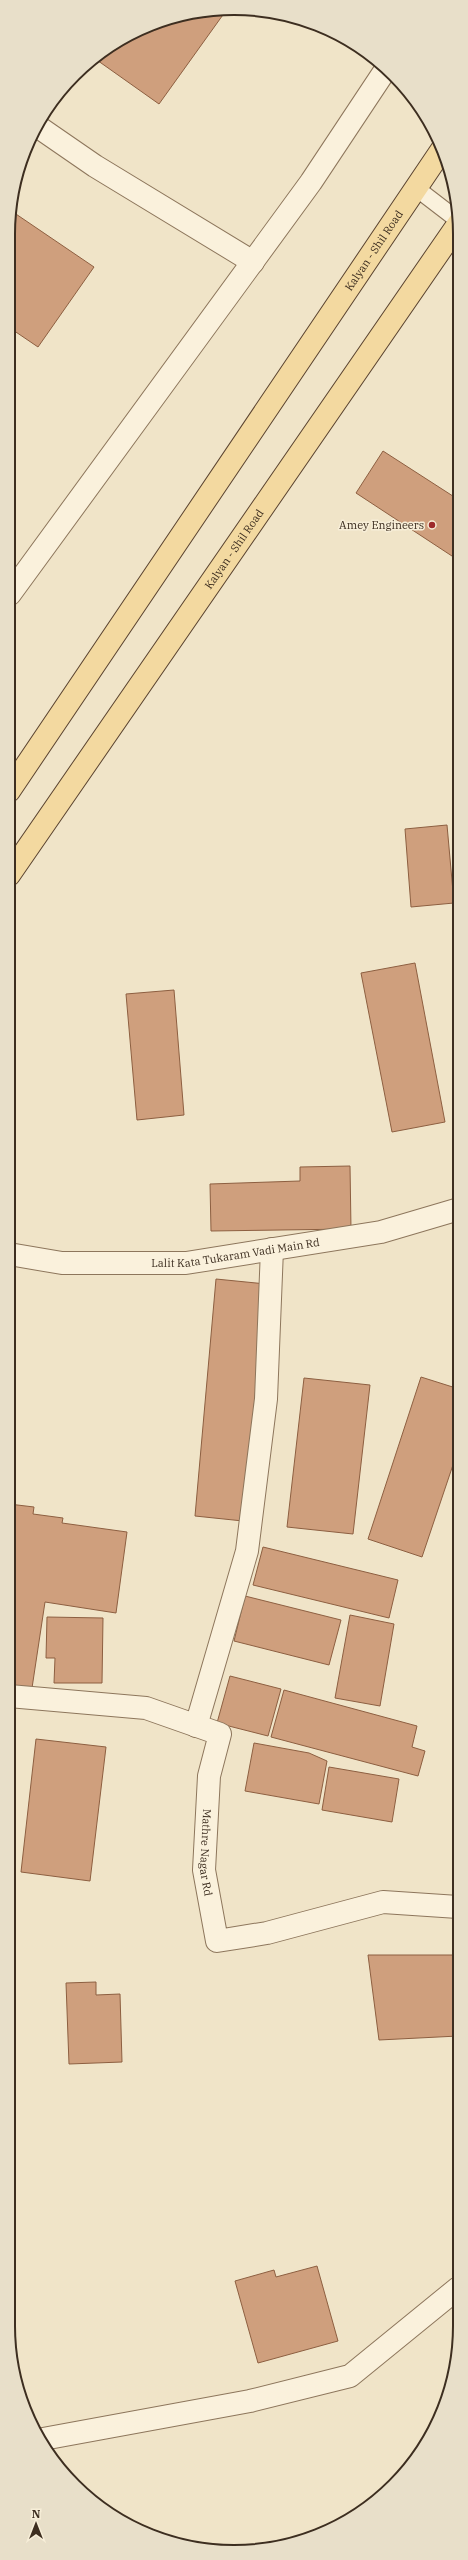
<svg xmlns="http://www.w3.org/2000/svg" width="468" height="2560" viewBox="0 0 468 2560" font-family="'IBM Plex Serif',serif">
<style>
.building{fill:#cf9f7d;stroke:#8d5f41}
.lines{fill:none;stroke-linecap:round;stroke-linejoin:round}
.lane-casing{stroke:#8d765c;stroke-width:18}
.street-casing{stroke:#8d765c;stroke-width:24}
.primary-casing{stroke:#5b4430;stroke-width:24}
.lane{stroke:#faf1dc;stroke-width:16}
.street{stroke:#faf1dc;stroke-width:22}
.primary{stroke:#f3d9a0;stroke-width:22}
.poi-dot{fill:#9e2a2b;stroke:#f7eed8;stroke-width:1.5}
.labels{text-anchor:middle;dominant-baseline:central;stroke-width:3;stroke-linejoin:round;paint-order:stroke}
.street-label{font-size:11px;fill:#3d2e20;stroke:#f7eed8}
.poi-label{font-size:11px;fill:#3d2e20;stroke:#f7eed8;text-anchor:end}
.rim{fill:none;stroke:#3d2e20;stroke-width:2}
</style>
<rect width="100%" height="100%" fill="#f0e4c8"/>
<g class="building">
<path d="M225 12 159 104 94 58 175 16Z"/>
<path d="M10 210 94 267 38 347 10 328Z"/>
<path d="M383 451 459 500V551L455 558 356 493Z"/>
<path d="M447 825 454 903 411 907 405 829Z"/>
<path d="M415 963 445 1122 392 1132 361 973Z"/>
<path d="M174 990 184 1115 137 1120 126 994Z"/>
<path d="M350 1166 351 1229 211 1231 210 1184 300 1181V1167Z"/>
<path d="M216 1279 266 1284 243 1521 195 1516Z"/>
<path d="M421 1377 459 1389V1447L422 1557 368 1539Z"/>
<path d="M304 1378 370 1385 353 1534 287 1527Z"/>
<path d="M9 1504 34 1507 33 1514 63 1518 62 1523 127 1532 116 1613 45 1602 32 1688 9 1685Z"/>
<path d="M263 1547 398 1580 389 1618 253 1585Z"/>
<path d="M245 1596 341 1620 329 1665 234 1641Z"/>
<path d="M350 1615 394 1624 380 1706 335 1698Z"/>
<path d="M47 1617 103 1618 102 1683H54L55 1658H46Z"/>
<path d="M230 1676 281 1689 268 1736 217 1723Z"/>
<path d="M284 1690 417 1726 412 1747 425 1751 418 1776 271 1737Z"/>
<path d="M36 1739 106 1747 90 1881 21 1872Z"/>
<path d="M254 1743 309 1753 327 1761 319 1804 245 1791Z"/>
<path d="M329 1767 399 1779 392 1822 322 1810Z"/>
<path d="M368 1955H458V2036L379 2040Z"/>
<path d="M96 1982V1995L120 1994 122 2062 69 2064 66 1983Z"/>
<path d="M317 2266 338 2341 258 2363 235 2281 274 2270 276 2277Z"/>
</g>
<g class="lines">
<defs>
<path id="lane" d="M416 188 459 221"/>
<g id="street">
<path d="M37 126 95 166 253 262"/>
<path d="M10 594 311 182 386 69"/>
<path id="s1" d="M9 1254 62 1263H186L381 1232 459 1209"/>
<path id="s2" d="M9 1696 146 1708 220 1734 209 1776 204 1870 217 1941 267 1933 383 1902 458 1907"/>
<path d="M196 1726 247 1551 266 1399 272 1249"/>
<path d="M43 2439 250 2401 350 2376 458 2288"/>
</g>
<g id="primary">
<path id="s3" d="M9 791 443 148"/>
<path id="s4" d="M9 875 459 223"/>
</g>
</defs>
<use href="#lane" class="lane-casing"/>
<use href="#street" class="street-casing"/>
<use href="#primary" class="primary-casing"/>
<use href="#lane" class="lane"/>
<use href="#street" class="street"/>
<use href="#primary" class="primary"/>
</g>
<circle class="poi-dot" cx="432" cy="525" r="4"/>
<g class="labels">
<g class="street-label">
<text stroke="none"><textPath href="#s3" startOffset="652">Kalyan - Shil Road</textPath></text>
<text stroke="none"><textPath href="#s4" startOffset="396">Kalyan - Shil Road</textPath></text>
<text stroke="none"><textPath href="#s1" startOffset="228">Lalit Kata Tukaram Vadi Main Rd</textPath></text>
<text stroke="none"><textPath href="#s2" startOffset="336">Mathre Nagar Rd</textPath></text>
</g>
<g class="poi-label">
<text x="424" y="525">Amey Engineers</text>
</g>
</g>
<path d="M0 0H468V2560H0ZM234 15H234A219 219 0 0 1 453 234V2326A219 219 0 0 1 234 2545H234A219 219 0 0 1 15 2326V234A219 219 0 0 1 234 15Z" fill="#e8dfc9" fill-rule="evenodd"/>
<path class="rim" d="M234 15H234A219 219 0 0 1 453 234V2326A219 219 0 0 1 234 2545H234A219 219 0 0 1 15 2326V234A219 219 0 0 1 234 15Z"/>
<g transform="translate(36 2524)" stroke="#f7eed8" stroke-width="3" paint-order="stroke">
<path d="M0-3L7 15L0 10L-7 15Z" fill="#3d2e20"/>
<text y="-6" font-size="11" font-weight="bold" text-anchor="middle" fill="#3d2e20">N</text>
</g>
</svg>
